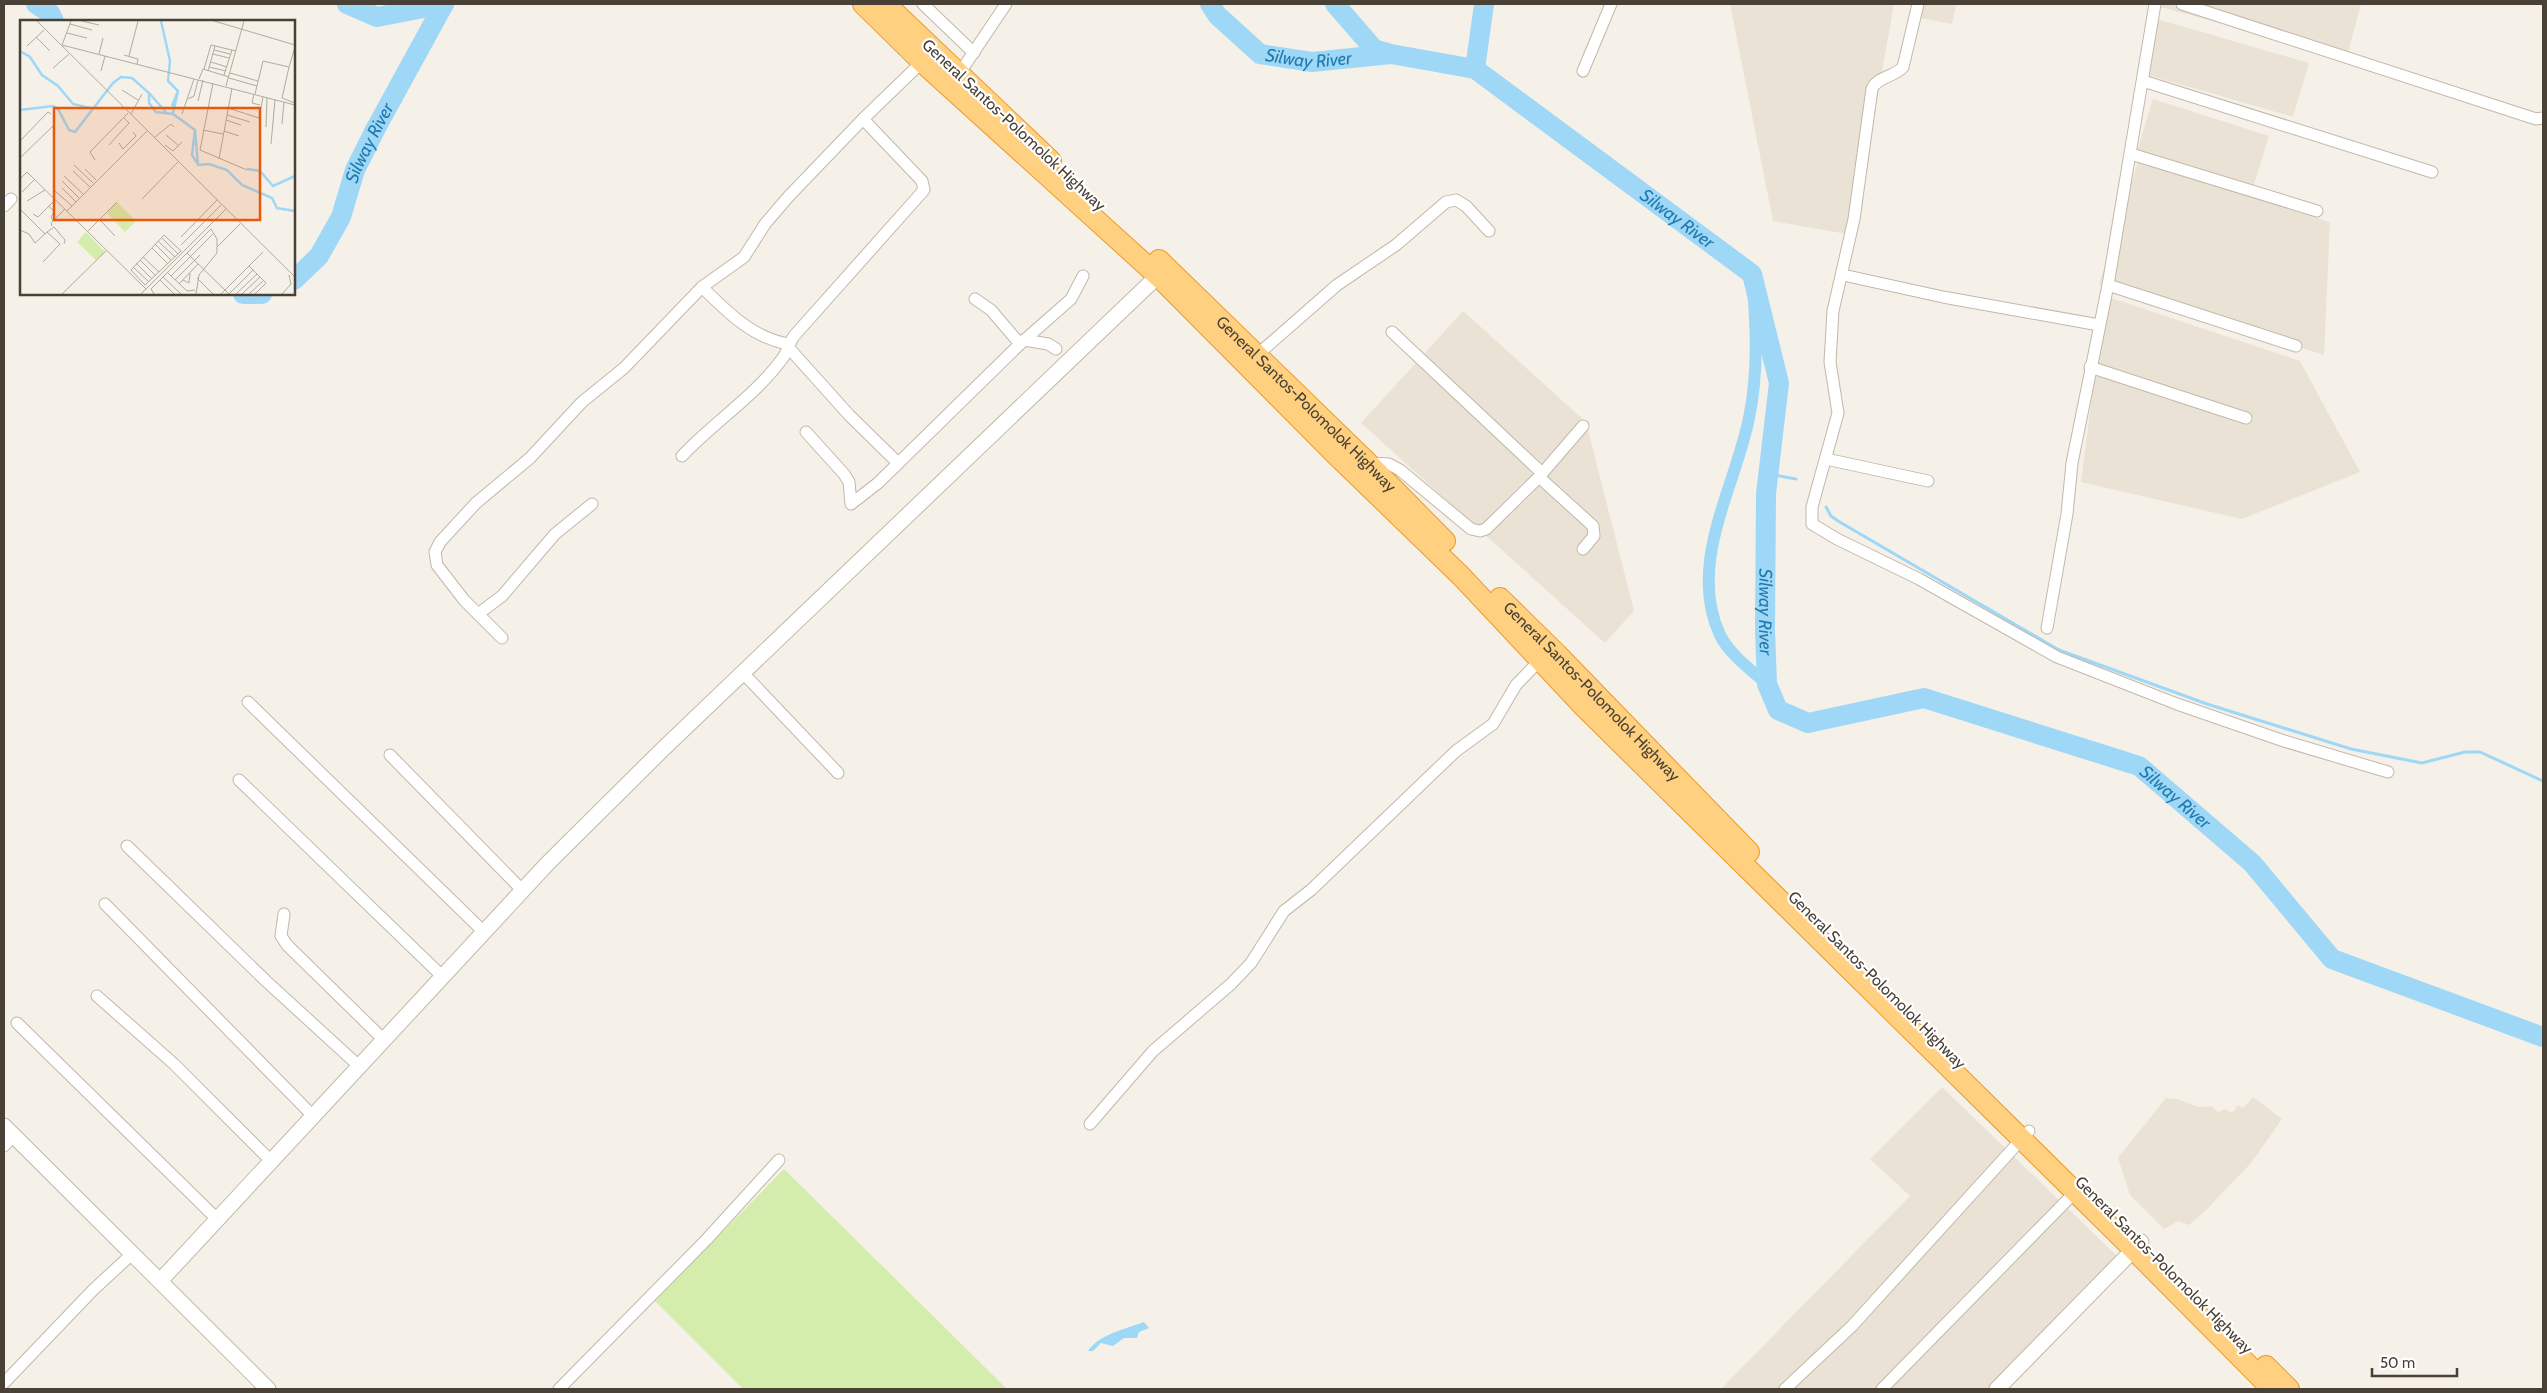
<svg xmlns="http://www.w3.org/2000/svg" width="2547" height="1393" viewBox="0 0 2547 1393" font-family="Cabin,sans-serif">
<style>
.residential{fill:#eae2d5}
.green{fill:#d4edad}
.water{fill:#9fd8f7}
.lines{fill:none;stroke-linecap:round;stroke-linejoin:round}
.stream{stroke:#9fd8f7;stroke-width:3}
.canal{stroke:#9fd8f7;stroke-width:12}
.river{stroke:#9fd8f7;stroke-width:20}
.minor-casing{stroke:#c2b8a9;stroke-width:13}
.tertiary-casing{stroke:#c2b8a9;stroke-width:17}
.trunk-casing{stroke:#ed9a2b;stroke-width:22}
.minor{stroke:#fff;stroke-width:11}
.tertiary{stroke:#fff;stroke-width:15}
.trunk{stroke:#ffd080;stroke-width:20}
.labels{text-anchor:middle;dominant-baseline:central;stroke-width:4.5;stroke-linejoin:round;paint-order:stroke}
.street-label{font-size:16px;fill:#4a4136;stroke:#fff}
.water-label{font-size:18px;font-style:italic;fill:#217baf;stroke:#fff}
.inset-river{fill:none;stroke:#9fd8f7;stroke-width:2.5}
.inset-road{fill:none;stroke:#b1aba1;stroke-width:1}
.view{fill:#e8590c;fill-opacity:0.15;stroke:#e8590c;stroke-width:2.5}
.inset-edge{fill:none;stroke:#4a4136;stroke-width:2.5}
</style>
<rect width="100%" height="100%" fill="#f5f1e8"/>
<g class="residential">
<path d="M1730 4H1894L1853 235 1773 221Z"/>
<path d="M1917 4H1956L1952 24 1915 17Z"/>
<path d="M2149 4H2361L2347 57Z"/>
<path d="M2157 19 2309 63 2293 117 2141 73Z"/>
<path d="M2153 99 2269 136 2253 187 2137 151Z"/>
<path d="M2138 162 2330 222 2324 355 2099 284Z"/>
<path d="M2105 296 2300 361 2360 472 2242 519 2081 482Z"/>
<path d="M1463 311 1586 422 1634 611 1605 643 1361 423Z"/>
<path d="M1942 1087 2119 1258 1988 1389H1721L1910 1196 1870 1159Z"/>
<path d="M2253 1097 2282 1119 2251 1163 2203 1213 2189 1225 2178 1221 2164 1229 2130 1195 2118 1158 2166 1098 2177 1099 2198 1107 2211 1106 2218 1112 2225 1109 2232 1113 2238 1105 2243 1108Z"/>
</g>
<path class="green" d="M784 1169 1007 1389H743L655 1301Z"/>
<path class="water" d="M1144 1322 1149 1328 1139 1332 1137 1338H1124L1113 1346 1101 1343 1093 1351H1088C1099 1334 1126 1329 1144 1322Z"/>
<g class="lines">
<g class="stream">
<path d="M1769 474 1796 479"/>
<path d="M1826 507 1831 516 1838 521 2059 650 2207 704 2351 749 2422 763 2465 752H2480L2543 781"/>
</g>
<path class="canal" d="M1752 274C1756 323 1759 370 1749 418 1735 488 1687 564 1720 635 1730 655 1750 669 1767 684"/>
<g class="river">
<path d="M36 4 50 13 54 21"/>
<path d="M347 4 377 17 444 4"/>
<path id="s1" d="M1210 4 1217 15 1260 54 1312 62 1391 54 1475 69 1752 274 1779 383 1766 494 1765 630 1767 684 1778 710 1808 723 1924 698 2139 766 2252 863 2332 959 2543 1037"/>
<path d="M1335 4 1374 49 1391 54"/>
<path d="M1475 69 1484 4"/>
<path id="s2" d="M294 280 319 256 341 217 355 170 376 128 444 4"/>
<path d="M243 294H262"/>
</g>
<defs>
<g id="minor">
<path d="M923 4 974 53"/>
<path d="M1918 4 1903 67C1895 77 1876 77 1872 89L1854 219 1833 311 1830 362 1838 413 1812 507V524L1837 539 1919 579 2057 657 2177 704 2284 741 2388 772"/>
<path d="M2182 4 2536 119 2543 118"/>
<path d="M1583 71 1611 4"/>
<path d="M959 74 1006 4"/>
<path d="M2143 81 2432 172"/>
<path d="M2131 154 2317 211"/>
<path d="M4 206 11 199"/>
<path d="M1843 275 1943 297 2099 325"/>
<path d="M2108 285 2296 346"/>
<path d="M702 287C727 312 753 338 788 344"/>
<path d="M1392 332 1542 473"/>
<path d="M1024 340 1048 344 1056 349"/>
<path d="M1020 344 1071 299 1083 276"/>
<path d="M788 347 849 415 897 462"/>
<path d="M1256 356 1337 285 1396 245 1446 202 1456 200 1466 206 1489 231"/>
<path d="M2090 367 2246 418"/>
<path d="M806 432 844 474 849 482 851 504 878 483 1020 344 991 310 975 299"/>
<path d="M682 456C714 422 754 397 782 359 787 353 789 343 794 336L924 190 922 181 863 119"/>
<path d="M1826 459 1928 481"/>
<path d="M1368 463 1389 464 1400 470 1471 529 1480 531 1486 529 1539 477 1583 426"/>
<path d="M1539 477 1593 526 1594 536 1583 549"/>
<path d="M478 614 502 596 555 534 592 504"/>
<path d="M2047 628 2067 514 2072 463 2108 285 2155 4"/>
<path d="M502 638 464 600 437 565 435 552 440 542 476 503 530 458 582 402 624 368 702 287 744 257 765 224 789 196 863 119 922 62"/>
<path d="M743 673 838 773"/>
<path d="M248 702 485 933"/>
<path d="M390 755 523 891"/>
<path d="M239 780 443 977"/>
<path d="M127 846 266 981 360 1067"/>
<path d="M105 904 314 1117"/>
<path d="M284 914 281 936 287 945 384 1040"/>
<path d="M97 996 174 1064 272 1162"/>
<path d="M17 1023 217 1219"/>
<path d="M1090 1124 1153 1051 1231 984 1251 963 1284 911 1311 890 1456 751 1493 724 1516 685 1540 660"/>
<path d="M4 1146 13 1136"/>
<path d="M4 1383 93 1290 133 1253"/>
<path d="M559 1389 707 1239 779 1160"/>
<path d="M1785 1389 1852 1326 2029 1131"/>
<path d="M1882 1389 2083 1184"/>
</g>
<g id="tertiary">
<path d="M4 1126 268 1389"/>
<path d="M161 1280 548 863 663 749 1165 269"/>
<path d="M1997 1389 2141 1242"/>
</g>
<g id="trunk">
<path d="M863 4 922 62 1158 276 1337 456 1461 576 1584 707 2133 1249 2272 1389"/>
<path d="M886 4 1051 161"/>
<path id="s3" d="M1159 260 1368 463 1445 541"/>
<path id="s4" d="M1500 598 1557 654 1749 852"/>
<path d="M2266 1366 2289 1389"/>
</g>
</defs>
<use href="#minor" class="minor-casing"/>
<use href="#tertiary" class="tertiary-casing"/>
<use href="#trunk" class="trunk-casing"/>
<use href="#minor" class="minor"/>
<use href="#tertiary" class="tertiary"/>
<use href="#trunk" class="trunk"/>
</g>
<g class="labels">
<g class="street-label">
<text transform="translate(1014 125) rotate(43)">General Santos-Polomolok Highway</text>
<text stroke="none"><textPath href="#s3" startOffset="206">General Santos-Polomolok Highway</textPath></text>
<text stroke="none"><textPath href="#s4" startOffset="131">General Santos-Polomolok Highway</textPath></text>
<text transform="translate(1877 980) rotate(45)">General Santos-Polomolok Highway</text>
<text transform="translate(2164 1265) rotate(45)">General Santos-Polomolok Highway</text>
</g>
<g class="water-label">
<text stroke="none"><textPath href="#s1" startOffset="120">Silway River</textPath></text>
<text stroke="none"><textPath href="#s2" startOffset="159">Silway River</textPath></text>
<text stroke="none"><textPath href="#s1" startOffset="540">Silway River</textPath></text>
<text stroke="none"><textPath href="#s1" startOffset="975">Silway River</textPath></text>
<text stroke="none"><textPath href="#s1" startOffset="1500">Silway River</textPath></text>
</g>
</g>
<g transform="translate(20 20)">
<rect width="275" height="275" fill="#f5f1e8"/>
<path d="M97 182 116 201 105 212 87 193ZM66 212 85 232 76 240 57 222Z" fill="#d4edad"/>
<path class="inset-river" d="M141 1 150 41 148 61 158 71 153 93M0 31 10 37 22 55 38 66 53 84 70 88M129 73 146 92M152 86 158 71M0 90 33 86 38 89 49 110 55 112 93 63 101 57 112 58 129 73V83L136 92 153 94 175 110 178 145 189 144 207 150 222 165 252 178 257 188 275 191M175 110 172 135 177 143M227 149 240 151 253 166 275 156"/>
<path class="inset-road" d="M17 1 275 257M62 1 79 5M194 1 275 25M50 4 72 10M47 13 67 18M16 17 30 31M42 25 51 1M42 25 275 85M7 26 24 10M194 30 210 34M79 34 83 18M193 34 209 38M104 35 118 39 117 44M109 36 118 1M191 42 207 47M189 47 206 51M269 47 262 78 275 83M33 48 49 34M184 49 191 25 216 31M81 51 85 36M188 51 195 26M210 53 238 61M204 55 212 30M209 58 237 66M179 59 183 49 209 57M193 63 180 130 227 150M206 66 224 1M102 70 118 80M234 74 232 83 240 85M235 74 243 41 269 47 275 27M168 79 174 76 178 60M178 81 183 60M208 88 239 98 243 77M111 94 122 74M162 94 174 59M207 95 230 102M206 100 221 105M262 104 264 82M246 107 247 78M183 110 203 114M204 111 219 116M146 115 159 126M135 117 151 104 154 107M0 121 28 92 31 94M99 123 103 129 116 116 113 112M251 124 255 80M89 125 109 103 104 98M145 125 153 131 162 122M0 138 35 104M199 139 212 68M75 140 70 132 108 93M54 145 73 163M65 149 76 160M53 151 70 167M44 156 63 174M0 159 7 152 126 269M42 161 59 178M42 168 56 182M35 171 52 186M2 172 15 159M122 179 158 142M7 181 25 170M29 186 34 192 31 197 33 201M0 189 25 214M47 191 128 110M13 194 18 197 35 180M80 200 95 216M32 206 31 203 45 189M0 210 9 214 15 223 27 212 40 224 23 242M27 212 34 207 45 220 44 224M67 212 97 182M144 215 161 231 125 265 111 250ZM161 217 197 180M142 218 158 234M138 221 155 237M135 224 151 240M161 225 201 185M198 226 220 204M132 228 148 244M167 233 209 274M123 237 139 252M120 240 136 256M116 243 132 259M229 246 246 263 235 274M113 247 129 262M148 253 167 271 175 270M151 256 194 213M143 257 161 274M177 258 193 274M140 260 154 274M155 260 180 235M163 260 169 263 170 253M159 264 178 244M42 274 86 231M121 274 206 189M134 274 131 269 191 209M176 274 179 255 197 233V219L191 209M201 274 243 232M209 274 233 250M216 274 237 254M222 274 240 257M229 274 243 261M262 274 271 264 269 255"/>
<path class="view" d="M34 88H240V200H34Z"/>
<rect width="275" height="275" class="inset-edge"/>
</g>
<rect width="2547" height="1393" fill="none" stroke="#4a4136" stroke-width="10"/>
<path d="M2372 1368v8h85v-8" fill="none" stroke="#4a4136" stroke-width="2.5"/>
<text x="2380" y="1368" font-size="15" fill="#4a4136" stroke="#ffffff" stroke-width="4" paint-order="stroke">50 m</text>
</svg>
